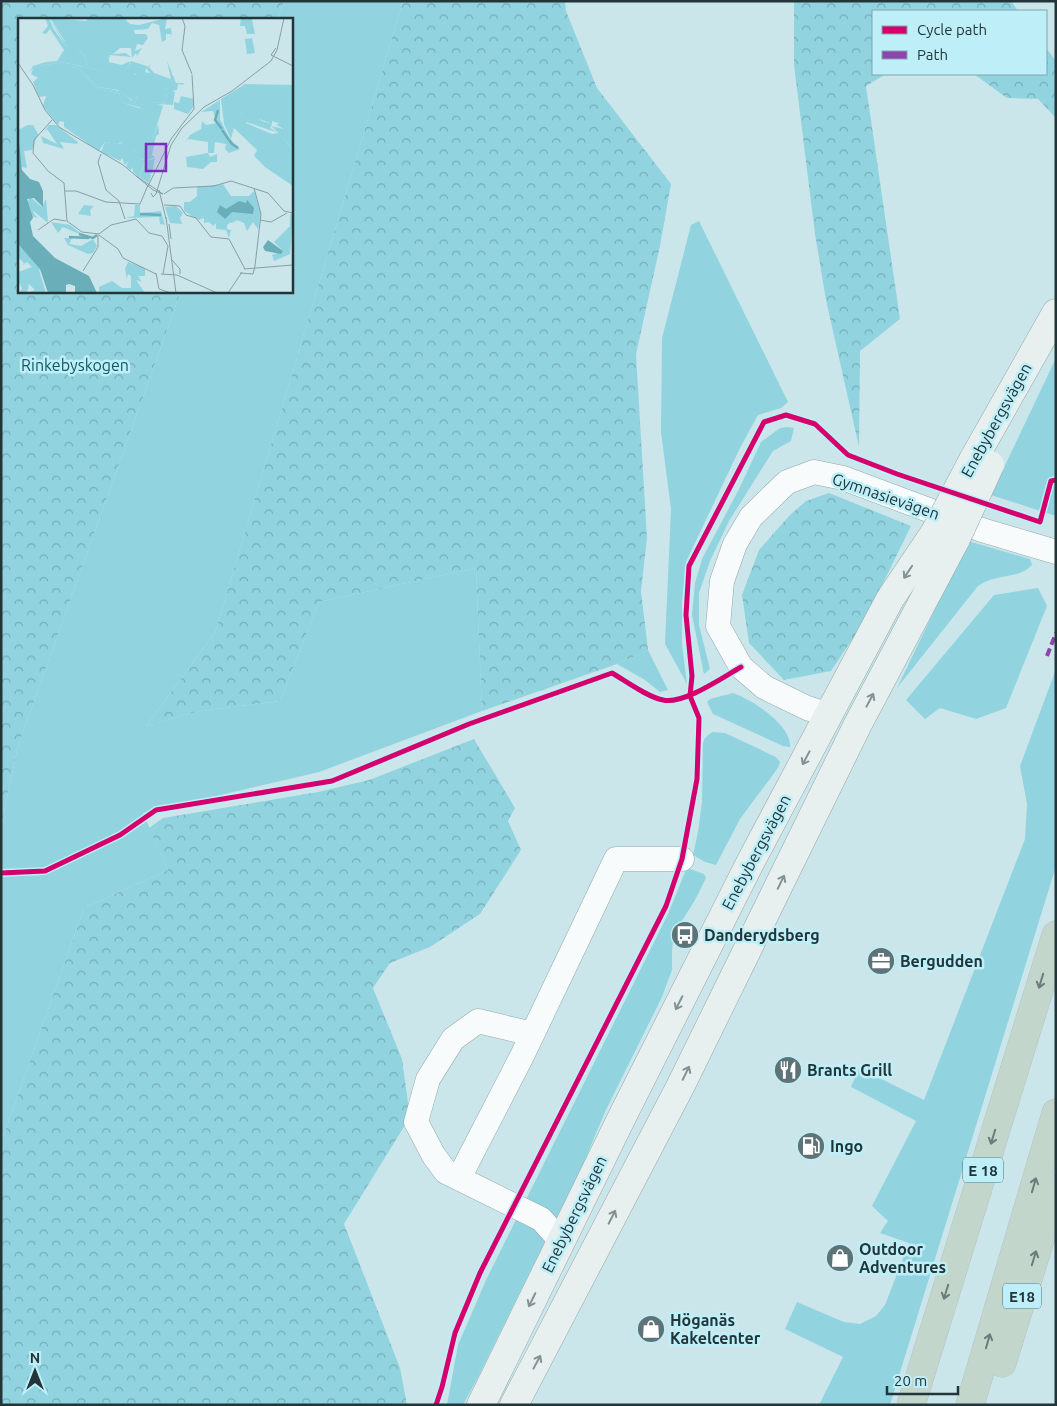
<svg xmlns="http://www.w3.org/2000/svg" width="1057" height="1406" viewBox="0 0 1057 1406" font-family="Ubuntu,sans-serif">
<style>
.grass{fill:#91d4df}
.forest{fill:url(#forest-crowns)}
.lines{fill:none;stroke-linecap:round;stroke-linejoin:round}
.minor-casing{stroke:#93a8ab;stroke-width:25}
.secondary-casing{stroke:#93a8ab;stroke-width:29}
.motorway-casing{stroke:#b5c2c5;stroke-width:29}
.minor{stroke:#f7fbfc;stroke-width:24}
.secondary{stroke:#e7f0ee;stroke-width:28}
.motorway{stroke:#c2d6cc;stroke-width:28}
.secondary-bridge-casing{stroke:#93a8ab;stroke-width:29;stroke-linecap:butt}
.secondary-bridge{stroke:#e7f0ee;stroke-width:28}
.quiet{stroke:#8e44ad;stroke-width:4;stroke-dasharray:8 4;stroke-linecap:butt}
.cycleway-casing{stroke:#beeff8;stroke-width:8}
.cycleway{stroke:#d6006c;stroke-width:5}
.oneway{stroke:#849294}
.oneway2{stroke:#6a7d7b}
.labels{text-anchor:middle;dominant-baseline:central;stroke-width:5;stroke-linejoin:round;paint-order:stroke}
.shield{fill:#beeff8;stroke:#516d72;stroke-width:1}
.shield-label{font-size:15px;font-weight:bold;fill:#223539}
.park-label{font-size:16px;fill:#105862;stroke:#beeff8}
.street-label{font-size:16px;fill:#223539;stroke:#beeff8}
.poi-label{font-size:16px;font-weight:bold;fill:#223539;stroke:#beeff8;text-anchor:start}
.inset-river{fill:none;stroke:#6aaeb9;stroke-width:2.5}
.inset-road{fill:none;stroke:#879fa4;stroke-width:1}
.view{fill:#7b2cbf;fill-opacity:0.15;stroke:#7b2cbf;stroke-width:2.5}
.inset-edge{fill:none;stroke:#223539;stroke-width:2.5}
</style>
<defs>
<pattern id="forest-crowns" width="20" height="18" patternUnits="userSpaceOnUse" patternTransform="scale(1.25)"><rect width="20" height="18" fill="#91d4df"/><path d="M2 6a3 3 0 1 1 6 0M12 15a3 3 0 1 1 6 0" fill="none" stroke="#76adb6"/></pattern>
</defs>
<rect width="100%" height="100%" fill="#cbe6eb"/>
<g class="grass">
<path d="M284 1H403L215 633 146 726 199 711 280 701 319 602 476 568 482 711 319 772 143 813 168 870 84 908 1 1143V826L18 746 181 291H291V19H278Z"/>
<path d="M699 221 788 402 781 408 758 415 740 448 686 562 682 602V644L687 684 665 644 671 509 661 432 662 338 691 225Z"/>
<path d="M1056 358V516L991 495Z"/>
<path d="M787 427 794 428 791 441 773 451 729 521 710 561 699 593V625L710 669 704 674 692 615 695 583 702 559 739 489 761 442 780 428Z"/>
<path d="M968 541 1030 559 1032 565C1018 580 996 573 978 586L897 688Z"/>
<path d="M1038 588 1047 606 1006 708 976 719 940 708 925 719 906 700 994 595Z"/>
<path d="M648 650 668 690 660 692 645 680 617 664Z"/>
<path d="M1056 669V866L890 1405H819L843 1357 785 1329 797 1302 844 1322 860 1324 876 1316 885 1305 909 1243 880 1233 888 1221 872 1206 916 1121 851 1087 859 1068 924 1100 1025 839 1027 804 1020 766Z"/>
<path d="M733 693C751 699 792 725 790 747L783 746 713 714 707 702 710 699Z"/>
<path d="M712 732 725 733 776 757 780 762 778 768 740 819 716 865 705 862 693 855 698 832 702 801 703 743 705 738Z"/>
<path d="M690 869 704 874 706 878 695 900 674 934 672 950V970L662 997 605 1112 582 1167 477 1379 463 1405H447L458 1345 486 1280 668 914 686 870Z"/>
</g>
<g class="forest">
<path d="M1 1H284L278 19H19V291H181L18 746 1 826Z"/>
<path d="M403 1H565L566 11 597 88 671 184 660 246 636 354 647 538 641 591 648 650 617 664 482 711 476 568 319 602 280 701 199 711 146 726 215 633Z"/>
<path d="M794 1H1011L1018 11H873V74H886L866 86 900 319 860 351 859 447 826 300 815 234 794 65Z"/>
<path d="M1046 48 1056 61V118L1038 99 1007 98 974 74H1046Z"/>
<path d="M829 493 911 526 865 620 831 671 784 680 749 643 742 595 759 550 789 516 806 501Z"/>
<path d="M474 739 515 808 508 821 521 850 480 914 430 947 390 963 373 988 402 1059 410 1117 344 1224 400 1368 407 1405H1V1143L84 908 168 870 149 828 163 818 318 792 369 780Z"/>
</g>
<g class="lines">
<defs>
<g id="minor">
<path d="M829 715 807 708 764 687 741 667 718 626 722 581 735 544 751 517 787 482 814 472 843 478 982 530 1056 552"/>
<path d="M532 1034 478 1021 453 1039 428 1079 416 1122 434 1156 446 1172 541 1219 561 1241"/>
<path d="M459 1178 522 1056 616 859H682"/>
</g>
<g id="secondary">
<path d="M973 460 1056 313"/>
<path d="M481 1405 623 1115 751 861 890 599 935 532"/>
<path d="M514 1405 681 1085 858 724 956 539"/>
</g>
<g id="motorway">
<path d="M1002 1363 1056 1188"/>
<path d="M911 1405 1056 935"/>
<path d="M970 1405 1056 1113"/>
</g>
</defs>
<use href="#minor" class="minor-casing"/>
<use href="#secondary" class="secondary-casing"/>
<use href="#motorway" class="motorway-casing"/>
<use href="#minor" class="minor"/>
<use href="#secondary" class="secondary"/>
<use href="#motorway" class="motorway"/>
<defs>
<g id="secondary-bridge">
<path d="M935 532 973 460"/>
<path d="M956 539 990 465"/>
</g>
</defs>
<use href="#secondary-bridge" class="secondary-bridge-casing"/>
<use href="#secondary-bridge" class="secondary-bridge"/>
<path class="quiet" d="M1047 656 1056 633"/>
<defs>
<g id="cycleway">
<path d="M1 873 45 871 120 835 156 810 332 781 469 724 612 673C626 681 647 697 663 700 683 705 723 677 741 667"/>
<path d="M436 1405 442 1387 455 1333 480 1273 666 906 682 859 697 779 699 718 690 696 692 676 686 615 689 566 764 422 786 415 815 424 848 455 897 474 1040 522 1051 481 1056 480"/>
</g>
</defs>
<use href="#cycleway" class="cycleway-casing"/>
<use href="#cycleway" class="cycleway"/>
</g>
<defs><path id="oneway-shaft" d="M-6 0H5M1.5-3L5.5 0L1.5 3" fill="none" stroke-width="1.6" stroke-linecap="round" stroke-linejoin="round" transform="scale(1.25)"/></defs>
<g class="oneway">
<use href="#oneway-shaft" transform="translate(908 572) rotate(124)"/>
<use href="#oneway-shaft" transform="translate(870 700) rotate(-62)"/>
<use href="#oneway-shaft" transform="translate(806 758) rotate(118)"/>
<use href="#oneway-shaft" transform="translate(781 882) rotate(-64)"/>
<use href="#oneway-shaft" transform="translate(679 1003) rotate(117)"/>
<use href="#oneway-shaft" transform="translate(686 1073) rotate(-64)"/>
<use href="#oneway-shaft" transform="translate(612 1217) rotate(-63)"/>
<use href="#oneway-shaft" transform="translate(532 1300) rotate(116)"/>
<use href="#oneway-shaft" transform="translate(537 1362) rotate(-62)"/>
</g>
<g class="oneway2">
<use href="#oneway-shaft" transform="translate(1041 981) rotate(107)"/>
<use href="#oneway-shaft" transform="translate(993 1137) rotate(107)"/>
<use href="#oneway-shaft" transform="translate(1034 1185) rotate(-74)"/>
<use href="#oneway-shaft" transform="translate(1034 1258) rotate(-73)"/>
<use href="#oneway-shaft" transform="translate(946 1292) rotate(107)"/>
<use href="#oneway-shaft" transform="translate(988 1341) rotate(-74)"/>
</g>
<defs>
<symbol id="bus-disc" viewBox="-11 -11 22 22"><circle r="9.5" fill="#5d7377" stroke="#beeff8"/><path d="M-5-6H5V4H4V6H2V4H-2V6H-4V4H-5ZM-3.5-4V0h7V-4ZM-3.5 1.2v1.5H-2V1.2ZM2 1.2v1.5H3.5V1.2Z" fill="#fff"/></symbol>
<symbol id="office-disc" viewBox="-11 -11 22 22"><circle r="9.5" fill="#5d7377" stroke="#beeff8"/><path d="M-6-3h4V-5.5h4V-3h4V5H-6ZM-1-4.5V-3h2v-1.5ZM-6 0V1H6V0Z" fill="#fff"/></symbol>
<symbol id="restaurant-disc" viewBox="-11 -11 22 22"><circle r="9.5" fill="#5d7377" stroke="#beeff8"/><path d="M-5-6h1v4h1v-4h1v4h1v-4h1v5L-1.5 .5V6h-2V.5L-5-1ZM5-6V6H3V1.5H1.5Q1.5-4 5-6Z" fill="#fff"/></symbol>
<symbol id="fuel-disc" viewBox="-11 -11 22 22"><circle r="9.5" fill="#5d7377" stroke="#beeff8"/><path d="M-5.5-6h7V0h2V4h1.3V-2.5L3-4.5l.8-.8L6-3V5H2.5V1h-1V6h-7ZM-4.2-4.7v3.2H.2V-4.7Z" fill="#fff"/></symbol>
<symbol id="shop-disc" viewBox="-11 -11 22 22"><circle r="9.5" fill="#5d7377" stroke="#beeff8"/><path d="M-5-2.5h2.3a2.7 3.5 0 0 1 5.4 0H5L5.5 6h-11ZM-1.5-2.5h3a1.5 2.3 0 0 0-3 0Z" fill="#fff"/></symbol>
</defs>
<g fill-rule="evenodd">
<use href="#bus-disc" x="669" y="919" width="32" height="32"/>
<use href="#office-disc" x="865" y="945" width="32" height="32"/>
<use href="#restaurant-disc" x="772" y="1054" width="32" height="32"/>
<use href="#fuel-disc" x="795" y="1130" width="32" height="32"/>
<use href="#shop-disc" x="824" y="1242" width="32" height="32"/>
<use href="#shop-disc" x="635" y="1313" width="32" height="32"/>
</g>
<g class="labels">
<g class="shield">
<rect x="963" y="1157.5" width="40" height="25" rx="4"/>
<rect x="1003" y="1283.5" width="38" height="25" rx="4"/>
</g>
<g class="shield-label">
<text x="983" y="1170">E 18</text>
<text x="1022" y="1296">E18</text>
</g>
<g class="park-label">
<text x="75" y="365">Rinkebyskogen</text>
</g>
<g class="street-label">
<text transform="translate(996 420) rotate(-61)">Enebybergsvägen</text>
<text transform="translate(886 496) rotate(19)">Gymnasievägen</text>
<text transform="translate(756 852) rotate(-62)">Enebybergsvägen</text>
<text transform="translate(574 1214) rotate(-64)">Enebybergsvägen</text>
</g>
<g class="poi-label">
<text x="704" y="935">Danderydsberg</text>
<text x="900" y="961">Bergudden</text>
<text x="807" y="1070">Brants Grill</text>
<text x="830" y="1146">Ingo</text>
<text x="859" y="1249">Outdoor<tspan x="859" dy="18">Adventures</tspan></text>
<text x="670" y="1320">Höganäs<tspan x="670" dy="18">Kakelcenter</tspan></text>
</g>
</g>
<g transform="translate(18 18)">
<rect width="275" height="275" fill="#cbe6eb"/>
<path d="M31 0 46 23 58 29 67 38 69 43 68 49 106 59 113 43 129 48 127 54 116 56 149 72 153 61 149 43 154 55V73L157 74 155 87 140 86 128 91 105 85 101 75 80 71 59 49 38 59 56 49 39 45 16 49 11 55 15 48 28 44 39 43 66 49 67 40 58 30 47 27ZM68 57 149 77 146 86 139 84 122 88 117 85 120 77 114 83 102 73 80 69ZM231 91 244 103 254 106 252 110 261 115 228 104V97L222 95ZM273 101 275 102V133L266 120V111L258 107ZM140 106 141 116 138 118 134 137 137 139 130 142 132 157 134 154 131 165 121 159 127 145 117 147 111 143 107 147 104 140 102 143 83 134 87 124 102 126 106 123 111 126 112 123 119 140 127 142ZM190 135 192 139 199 136V144H193L185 151 169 149 168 139ZM46 220H54L51 226 63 228 75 221 79 228 75 235 70 236 50 227ZM110 244 127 250V258H120L124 264 118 262 127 275H81V269L94 263 104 270H113V258L110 256 109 261 107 251Z" fill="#91d4df" fill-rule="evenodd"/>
<path d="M27 0H31L35 10 47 27 50 28 32 0 68 3 71 0H106L112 6 121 7 149 0 147 11 153 10 154 20 153 16H148V22L144 24 141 7 134 5 130 11 116 12 117 16H128L130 20 125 27 119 26 117 33 124 30 119 38 118 35 114 40 113 30H102L95 36 108 35 113 39 92 37 91 41V44L104 47 112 43 108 60 68 49 69 43 67 38 59 30 67 40V49L39 43 46 32 32 11 28 16 24 15 30 8ZM223 0 234 1 237 16H229L227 8H222ZM234 20 237 35 229 36 227 21ZM39 45 57 47 54 51 59 49 80 71 101 75 105 85 121 90 140 86 145 88 128 142 118 140 116 132 112 131 113 123 109 131V125L100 128 106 123 100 126 87 124 81 133 46 109V104L42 103 40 107 25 88 28 78 21 79 15 64 20 60 13 56 16 49ZM133 46 131 49 136 55 153 61 154 57H155L158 65H165L166 67 160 66 159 72 154 73V62L149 72 114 62 120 53 132 55 128 50ZM67 52 149 77 146 86 139 84 121 89 117 85 120 77 115 83 100 72 80 69 68 57ZM227 66 275 67V102L262 106 254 103V106L237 99 231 91 222 96 229 95 228 105 254 116 261 115 253 108 266 111V120L275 133V168L247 149 236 138 239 132 216 110 213 121 206 106 203 81ZM163 78 176 81V88L170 96 156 91V84L161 85ZM202 82V101L211 120 222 131 211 135 207 131 208 126 197 124 196 135H190V124L170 121 166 126 172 117 183 111 184 103 188 107 199 105 195 93 183 94ZM10 107H15L20 116 14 132 6 133 9 150 4 149 2 143 0 109 2 111ZM31 107H38L60 124 59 126 42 124 46 131 25 125 23 118 39 126 29 111 25 115ZM137 140 134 155 124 158 129 143ZM111 141 127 144 121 159 115 154V149L113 152 108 149ZM205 166 213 178H231L236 173 243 196 240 211 235 204 229 213 226 205 216 201 209 207V211L213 212 211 220 208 212 198 211V205L195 208 191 204 186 205V200L180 202 166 193V184H172L179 178V169ZM12 179 24 189 28 181 30 205 14 192 19 200 13 198 9 185ZM66 187 76 188 72 192 73 198 60 196ZM117 187H122V195L143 193 147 207 142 206 141 199 107 200 116 198ZM272 196H275L272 236 256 243 254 237 265 233 256 224 272 208ZM33 204 52 207 66 218 45 209 40 215ZM0 206 25 251 21 252 28 275H9L17 272 11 266 9 275H0L4 271 2 265 0 273V254L14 249 9 244 3 248 6 245 0 239Z" fill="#91d4df"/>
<path d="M221 179 233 186 220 184 199 195 207 201 213 195 228 196 221 201 214 205 194 198 181 201 200 191 201 185 216 184Z" fill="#91d4df"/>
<path d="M158 188 165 195 162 200 164 206 152 205 147 189Z" fill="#91d4df"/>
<path d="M0 114 4 152 12 161 21 164 25 173V189L16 180 9 181 15 200 12 204 15 218 37 240 71 258 79 275H57V268L51 266 48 267V275H30L22 251 1 227ZM229 182 236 190 235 196 214 194 207 201 199 194 202 187 208 191 221 183 228 185ZM250 222 265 233 263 236 247 233 245 229Z" fill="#6aaeb9"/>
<path class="inset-river" d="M200 92 197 102 204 111M204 112 214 126 220 130M122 196 143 197M61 216 75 220 79 217M51 219 71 220"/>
<path class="inset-road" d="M164 0 167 8 164 32 174 56M258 30 253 37 275 48M0 45 15 67 27 92 41 109 105 147 135 172 145 176 118 158M34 102 16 122 15 135 30 153 46 165 49 203 64 214 81 216M83 136 80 144 88 172 101 183 107 201M130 168 153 121 176 91 174 57M141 172 148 201M47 173H58L88 184 122 186 130 167M133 175 135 179 138 176 153 127 164 110 186 89 214 73 253 43 259 32 266 0M146 176 155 170 196 168 213 163 250 175 266 193 275 195M146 187 162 188 168 197 178 200 193 219 211 221 227 251M148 199 158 275M242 202 253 204 269 195M151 206 153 221M20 212 36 201 48 203M81 216 93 207 118 201 131 215 144 218 150 228 145 256M81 217 100 231 105 240 138 256M154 242 162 251V256M226 251 275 247M65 253 80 229V217M138 255 141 271 153 275M222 255 235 256 237 248 243 196 236 170M143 256 159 257 199 275M210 275 224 254"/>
<path class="view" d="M128 126H148V153H128Z"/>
<rect width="275" height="275" class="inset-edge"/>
</g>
<rect width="1057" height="1406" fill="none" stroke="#223539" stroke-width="5"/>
<rect x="872" y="10" width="175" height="65" fill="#beeff8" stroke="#80a5ac"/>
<rect x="882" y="26" width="25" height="8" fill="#d6006c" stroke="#80a5ac"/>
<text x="917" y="35" font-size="15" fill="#223539">Cycle path</text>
<rect x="882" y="51" width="25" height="8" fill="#8e44ad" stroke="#80a5ac"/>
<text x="917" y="60" font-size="15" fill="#223539">Path</text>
<g transform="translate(35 1371)" stroke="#beeff8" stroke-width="4" paint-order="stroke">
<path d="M0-4L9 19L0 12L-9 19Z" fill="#223539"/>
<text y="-8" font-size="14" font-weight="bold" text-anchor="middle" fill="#223539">N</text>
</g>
<path d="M887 1386v8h71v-8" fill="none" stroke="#223539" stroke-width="2.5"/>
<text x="894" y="1386" font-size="15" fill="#223539" stroke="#beeff8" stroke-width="4" paint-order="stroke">20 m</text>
</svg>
